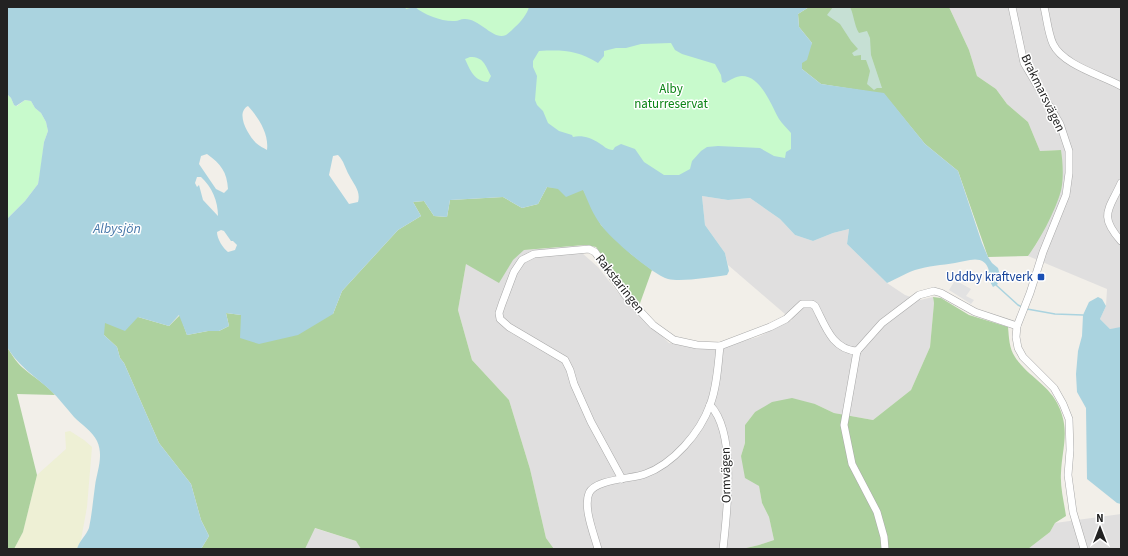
<svg xmlns="http://www.w3.org/2000/svg" width="1128" height="556" viewBox="0 0 1128 556" font-family="'Source Sans 3',sans-serif">
<style>
.residential{fill:#e0dfdf}
.farmland{fill:#eef0d5}
.forest{fill:#add19e}
.wetland{fill:#c6e0d4}
.park{fill:#c8facc}
.parking{fill:#e2e2e2}
.water{fill:#aad3df;fill-rule:evenodd}
.lines{fill:none;stroke-linecap:round;stroke-linejoin:round}
.stream{stroke:#aad3df;stroke-width:1.5}
.minor-casing{stroke:#a9a9a9;stroke-width:8}
.minor{stroke:#fff;stroke-width:7}
.transit-dot{fill:#1a4fb4;stroke:#fff;stroke-width:1.5}
.labels{text-anchor:middle;dominant-baseline:central;stroke-width:3;stroke-linejoin:round;paint-order:stroke}
.park-label{font-size:13px;fill:#0c8416;stroke:#fff}
.street-label{font-size:13px;fill:#222;stroke:#fff}
.transit-label{font-size:13px;fill:#164399;stroke:#fff;text-anchor:end}
.water-label{font-size:14px;font-style:italic;fill:#4a7aab;stroke:#fff}
</style>
<rect width="100%" height="100%" fill="#f2efe9"/>
<g class="residential">
<path d="M949 7H1121V328L1110 329 1100 319 1106 306 1107 289 1028 256 1037 243 1060 193 1062 160 1061 150 1040 151 1028 122 1007 104 996 89 977 76 969 50Z"/>
<path d="M702 196 728 200 750 198 780 219 795 235 813 241 833 233 849 229 847 244 887 283 905 295 920 300 933 297 934 303 930 347 911 390 873 420 834 413 815 404 755 412 745 425V443L741 456 759 486 762 503 769 517 774 540 759 545 742 549H554L546 538 530 469 509 400 472 360 458 310 466 264 524 250 574 246 598 267 620 295 669 343 714 349 758 337 792 320 728 265 725 253 705 225Z"/>
<path d="M1121 514V549H1028L1050 532 1055 523Z"/>
<path d="M314 528 356 541 361 549H305Z"/>
</g>
<path class="farmland" d="M70 431 84 440 92 447 87 507 81 540 77 549H14L23 532 37 475 66 449 65 432Z"/>
<g class="forest">
<path d="M809 7H949L969 50 977 76 996 89 1007 104 1028 122 1040 151 1061 150C1063 162 1064 183 1060 194 1054 213 1040 240 1028 256L988 257 958 171 925 144 884 94 821 84 802 69V62L812 43 799 27 798 14Z"/>
<path d="M547 187 583 189 601 225 631 254 652 270 639 306 596 247 585 245 524 250 513 260 499 283 466 264 458 310 472 360 509 400 530 469 546 538 554 549H361L356 541 315 528 305 549H201L209 536 201 520 191 484 159 443 124 363 120 358 117 347 104 335V320L138 317 169 326 180 315 187 335 208 331H219L229 326 226 313 241 315 333 314 342 291 398 230 421 216 413 202 424 201 434 216 447 217 450 200 503 197 522 208 538 204Z"/>
<path d="M933 297 941 298 969 315 1008 327C1009 337 1009 348 1015 357 1027 376 1050 385 1059 407 1070 431 1062 449 1061 473 1060 487 1064 502 1066 516L1055 523 1050 532 1028 549H742L759 545 774 540 769 517 762 503 759 486 745 478 741 456 745 443V425L755 412 772 402 792 398 815 404 834 413 873 420 911 390 930 347 934 303Z"/>
<path d="M7 347C12 355 16 362 23 368 33 377 46 384 55 395L17 394 37 475 23 532 14 549H7Z"/>
</g>
<path class="wetland" d="M833 7H850C854 15 854 25 859 33L867 31 870 38 871 55 882 88H877L874 90 867 84 870 71 866 60H861V55L854 56 852 53 858 49 851 41 840 24 827 15Z"/>
<g class="park">
<path d="M211 7H784L764 15 867 179 641 187Z"/>
<path d="M7 94 11 98 14 105 17 106 25 100 31 101 35 108 41 113 46 122 48 131 44 142 41 168 38 184 25 201 7 219Z"/>
</g>
<path class="parking" d="M954 282 960 283 971 289 966 296 974 300 971 304 949 290Z"/>
<g class="water">
<path d="M7 7H405L406 9 415 7C424 15 443 22 455 21 458 21 461 19 464 19 480 18 493 41 506 35 509 33 512 30 515 27 521 22 527 14 529 7H809L798 14 799 27 812 43 807 60 802 63V69L821 84 884 93 925 144 958 171 982 243 988 257 992 263 998 268 1000 275 995 280 998 284 993 287 986 274 989 271C985 253 967 261 955 263 942 265 928 266 915 270 906 273 896 279 887 283L847 244 849 229 833 233 813 241 795 235 780 219 750 198 728 200 702 196 705 225 725 253 729 271 727 275C712 277 682 282 668 279 652 274 611 239 601 225 593 215 588 201 583 190L566 197 558 189 547 187 538 204 522 208 503 197 450 200 447 217 434 216 424 201 413 202 421 216 398 230 342 291 333 314 298 335 259 344 240 338 241 315 226 313 229 326 219 331H208L187 335 179 315 169 326 138 317 125 331 105 323 104 335 117 347 120 358 124 363 159 443 191 484 201 520 209 536 201 549H77C79 541 86 536 89 528 92 514 93 500 95 486 97 471 104 456 97 441 93 432 81 424 74 417 66 408 59 398 50 390 33 374 20 368 7 347V219L25 201 38 184 39 178 44 142 48 131 46 122 41 113 35 108 31 101 25 100 16 106 14 105 11 98 7 94ZM671 43 675 50 682 54 715 64 721 75 722 82 725 83C730 80 736 76 742 76 761 76 771 105 779 119 782 124 787 128 791 133V149L786 152 785 158 774 156 760 148 718 146 707 147 701 151 692 161 690 169 679 175H664L644 162 635 149 621 144 615 147 613 150C607 150 604 146 599 143 591 138 582 135 573 137L572 135 559 131 548 123 543 111 537 105 535 100 537 76 533 67V61L539 51C563 50 577 50 598 63L604 56V51L616 48H626L641 44ZM470 57C484 57 485 65 491 76L488 82C474 81 470 70 465 59ZM248 106C259 118 269 134 267 150 264 148 259 146 256 143 248 135 235 113 248 106ZM207 154C221 164 227 172 228 189L224 193 216 189 199 164 201 156ZM338 155C344 161 345 168 349 175 354 185 361 191 358 202L349 204 329 175 333 156ZM201 177C212 187 218 201 218 216L203 200 199 185 197 187 195 183 197 177ZM221 230 224 231 231 241H233L237 245 235 250 228 252C223 248 217 239 217 232Z"/>
<path d="M1098 297 1102 299 1106 306 1100 319 1110 329 1121 327V504L1117 503 1087 479 1086 408 1077 392 1076 374 1078 351 1082 336 1083 315 1089 302Z"/>
</g>
<g class="lines">
<g class="stream">
<path d="M996 285 1018 305 1022 307"/>
<path d="M1027 309 1055 314 1083 315"/>
</g>
<defs>
<g id="minor">
<path d="M1012 7 1024 63 1060 124 1069 151V173L1066 195 1043 252 1030 293 1017 326 1016 337 1018 348 1023 357 1054 388 1063 404 1069 419 1070 450 1068 475 1073 512 1084 549"/>
<path d="M1044 7C1047 19 1048 33 1053 44 1063 65 1101 75 1121 86"/>
<path d="M1121 183C1109 210 1098 215 1121 241"/>
<path d="M857 351 844 425 852 464 877 512 884 537 885 549"/>
<path d="M857 351 882 323 919 295 934 291 941 293 975 312 1017 326"/>
<path d="M710 405C737 433 727 513 723 549"/>
<path d="M622 479 591 422 574 384 570 370 565 360 509 327 500 319 499 313 502 304 514 272 522 260 534 254 589 249 595 252 625 295 653 325 674 340 697 345 720 346 770 327 786 319 802 304H812L815 306C825 325 832 350 857 351"/>
<path d="M598 549C594 534 583 508 589 493 595 479 632 479 645 474 673 464 700 433 710 405 717 387 718 365 720 346"/>
</g>
</defs>
<use href="#minor" class="minor-casing"/>
<use href="#minor" class="minor"/>
</g>
<rect class="transit-dot" x="1037" y="273" width="8" height="8" rx="2"/>
<g class="labels">
<g class="park-label">
<text x="671" y="89">Alby<tspan x="671" dy="15">naturreservat</tspan></text>
</g>
<g class="street-label">
<text transform="translate(1043 93) rotate(64)">Brakmarsvägen</text>
<text transform="translate(620 284) rotate(52)">Rakstaringen</text>
<text transform="translate(726 475) rotate(-91)">Ormvägen</text>
</g>
<g class="transit-label">
<text x="1033" y="277">Uddby kraftverk</text>
</g>
<g class="water-label">
<text x="117" y="229">Albysjön</text>
</g>
</g>
<rect width="1128" height="556" fill="none" stroke="#222222" stroke-width="16"/>
<g transform="translate(1100 528)" stroke="#ffffff" stroke-width="3" paint-order="stroke">
<path d="M0-3L7 15L0 10L-7 15Z" fill="#222222"/>
<text y="-6" font-size="11" font-weight="bold" text-anchor="middle" fill="#222222">N</text>
</g>
</svg>
